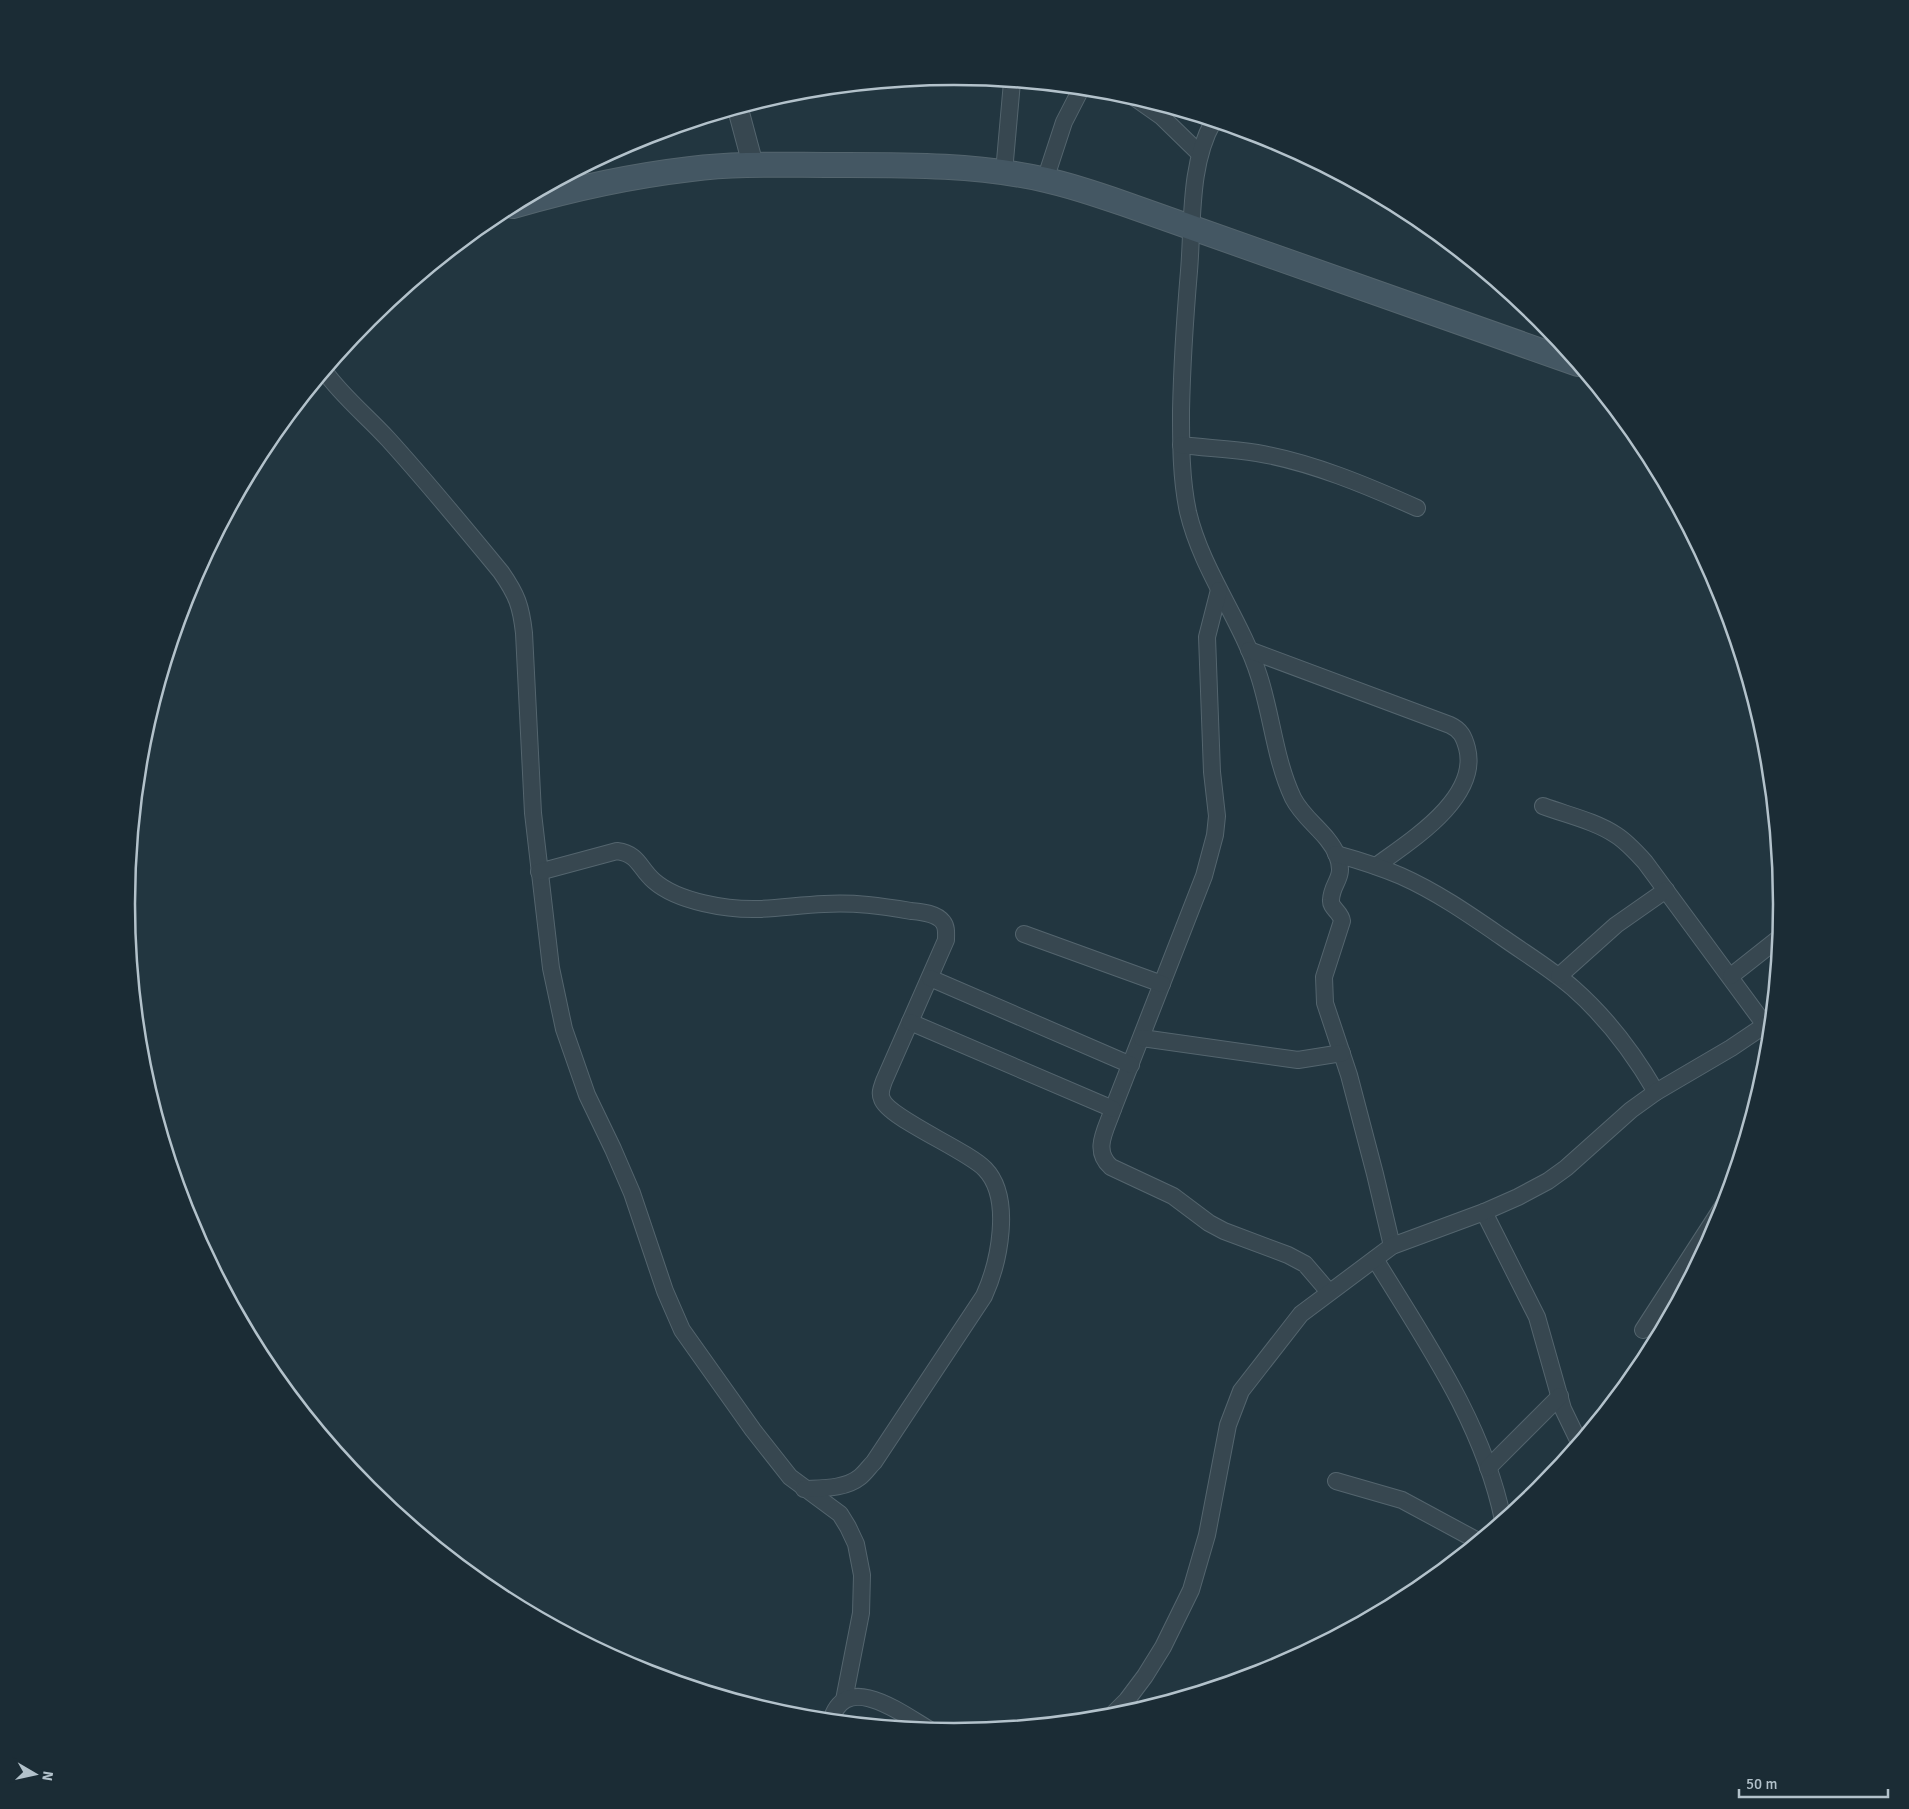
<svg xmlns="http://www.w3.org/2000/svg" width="1909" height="1809" viewBox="0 0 1909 1809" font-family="Signika,sans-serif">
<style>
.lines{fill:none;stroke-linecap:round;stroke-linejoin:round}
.minor-casing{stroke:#54656e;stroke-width:18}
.tertiary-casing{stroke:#54656e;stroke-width:22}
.secondary-casing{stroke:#54656e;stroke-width:26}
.minor{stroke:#374750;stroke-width:16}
.tertiary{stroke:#374750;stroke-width:20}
.secondary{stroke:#445763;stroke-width:24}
.rim{fill:none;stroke:#b3c2cb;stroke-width:2.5}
</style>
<rect width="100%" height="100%" fill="#223640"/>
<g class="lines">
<defs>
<g id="minor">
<path d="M1135 98 1162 117 1199 153"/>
<path d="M1213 122C1189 164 1193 223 1189 271 1185 318 1182 364 1181 411 1181 445 1181 479 1188 512 1202 571 1241 619 1259 676 1272 716 1275 760 1293 798 1304 820 1328 833 1337 855 1346 879 1332 881 1331 900 1330 908 1341 912 1342 921L1324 977 1325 1003 1349 1075 1375 1174 1392 1246"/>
<path d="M1004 172 1012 82"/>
<path d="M1045 180 1064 122 1081 89"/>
<path d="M325 372C343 397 367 416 388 439 427 482 464 527 501 572 517 595 521 606 524 633L533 813 551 968 564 1029 587 1095 613 1149 632 1193 665 1291 682 1330 753 1430 790 1477 840 1514 848 1527 856 1544 862 1575 861 1613 844 1700"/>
<path d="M1181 445C1206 448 1232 449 1257 453 1311 462 1368 486 1417 508"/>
<path d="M1219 590 1207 637 1212 772 1217 816 1215 835 1204 876 1113 1109C1106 1130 1092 1150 1111 1167L1173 1196 1209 1223 1224 1231 1288 1255 1305 1264 1329 1292"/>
<path d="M1249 650 1450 725C1461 730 1464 737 1467 748 1480 798 1410 841 1376 866"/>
<path d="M1543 806C1567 815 1595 821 1616 835 1627 842 1636 852 1645 862L1765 1025"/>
<path d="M1336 854C1358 860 1380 867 1401 876 1437 892 1470 915 1502 937 1526 954 1551 969 1573 988 1606 1017 1634 1054 1656 1092"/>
<path d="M539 872 617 851C639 854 639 868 654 881 678 902 728 910 759 909 781 908 802 905 824 904 854 902 882 906 911 911 921 912 936 913 943 922 947 927 946 934 946 940L884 1081C882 1087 879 1093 882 1099 888 1118 967 1150 985 1169 1013 1198 999 1263 984 1296L874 1462C869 1467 865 1473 860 1477 845 1489 823 1488 804 1489"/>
<path d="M1024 934 1162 984"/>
<path d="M1559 976 1616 925 1666 890"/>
<path d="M1731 976 1779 938"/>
<path d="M930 978 1131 1065"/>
<path d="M910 1022 1113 1109"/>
<path d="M1142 1038 1298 1060 1342 1053"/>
<path d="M1484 1212 1537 1317 1563 1409 1579 1442"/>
<path d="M1375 1259C1426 1342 1483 1423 1503 1520"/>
<path d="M1643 1330 1725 1203"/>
<path d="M1488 1468 1560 1396"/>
<path d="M1336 1481 1402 1500 1478 1541"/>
<path d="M1109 1718 1127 1700 1145 1676 1163 1647 1191 1590 1207 1535 1228 1425 1241 1391 1301 1314 1392 1246 1484 1212 1518 1197 1548 1181 1566 1168 1631 1110 1656 1092 1731 1048 1771 1021"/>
<path d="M831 1721C845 1669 904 1715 930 1730"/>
</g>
<path id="tertiary" d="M738 109 753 165"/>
<path id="secondary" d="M513 206C571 189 631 176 691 169 737 163 784 165 831 165 902 165 976 164 1046 180 1073 186 1099 195 1125 204L1578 364"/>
</defs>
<use href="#minor" class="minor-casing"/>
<use href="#tertiary" class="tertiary-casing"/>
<use href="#secondary" class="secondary-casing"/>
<use href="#minor" class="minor"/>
<use href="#tertiary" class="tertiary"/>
<use href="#secondary" class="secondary"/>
</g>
<path d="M0 0H1909V1809H0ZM135 904a819 819 0 1 1 1638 0a819 819 0 1 1-1638 0Z" fill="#1b2c35" fill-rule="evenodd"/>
<path class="rim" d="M135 904a819 819 0 1 1 1638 0a819 819 0 1 1-1638 0Z"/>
<g transform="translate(35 1774) rotate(99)" stroke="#1b2c35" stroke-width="4" paint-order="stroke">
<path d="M0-4L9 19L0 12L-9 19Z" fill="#b3c2cb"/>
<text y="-8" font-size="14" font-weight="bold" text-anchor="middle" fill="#b3c2cb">N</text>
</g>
<path d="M1739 1789v8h149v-8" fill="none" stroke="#b3c2cb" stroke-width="2.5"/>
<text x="1746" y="1789" font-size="15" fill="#b3c2cb" stroke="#1b2c35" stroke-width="4" paint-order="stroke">50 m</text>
</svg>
